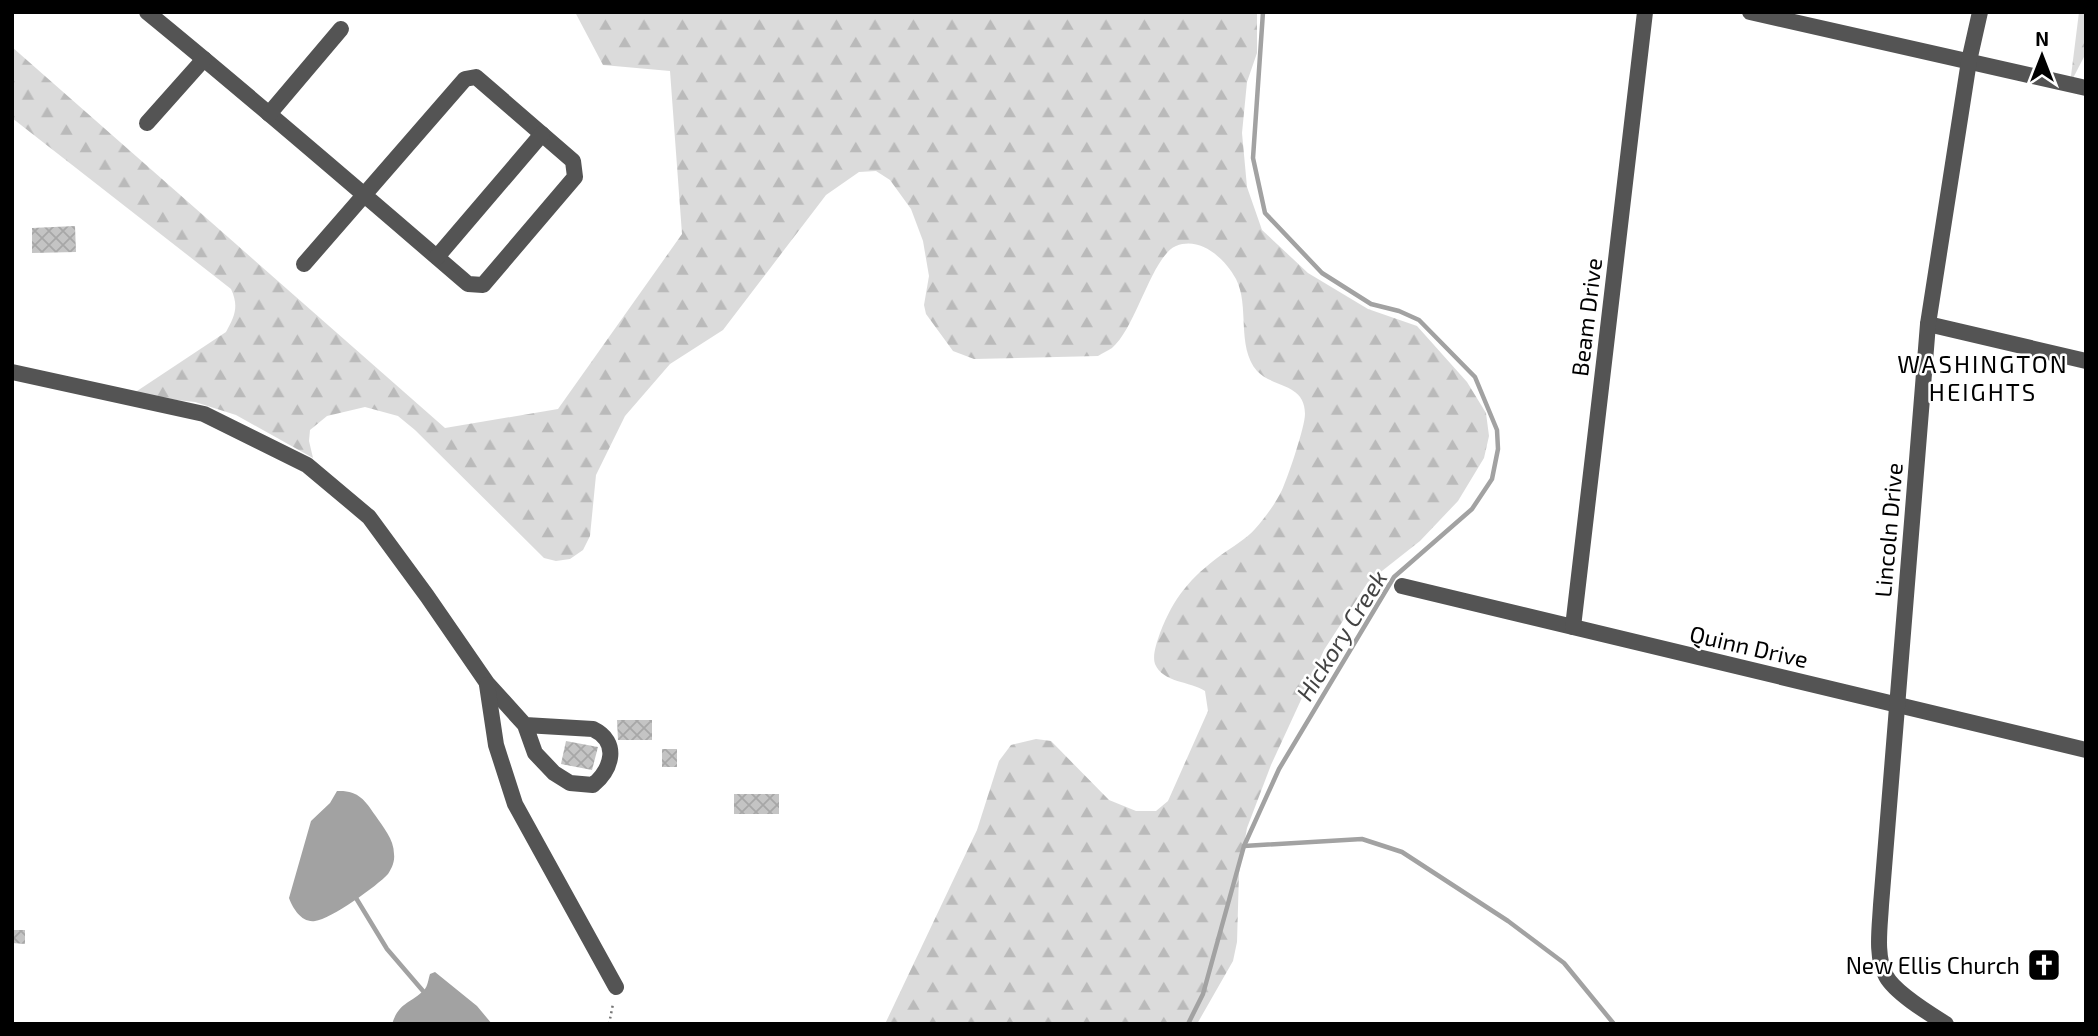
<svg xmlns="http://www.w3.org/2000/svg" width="2098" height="1036" viewBox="0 0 2098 1036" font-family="'Exo 2',sans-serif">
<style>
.forest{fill:url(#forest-firs)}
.water{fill:#a2a2a2}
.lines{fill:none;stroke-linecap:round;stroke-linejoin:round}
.stream{stroke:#a2a2a2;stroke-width:4.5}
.building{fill:url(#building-cross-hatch)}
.path{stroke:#767676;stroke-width:2.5;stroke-dasharray:2 3.5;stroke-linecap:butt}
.minor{stroke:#545454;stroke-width:16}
.labels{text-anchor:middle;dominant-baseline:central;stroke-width:5;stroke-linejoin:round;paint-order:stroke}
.street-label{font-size:23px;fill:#000;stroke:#fff}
.poi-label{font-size:23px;fill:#000;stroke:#fff;text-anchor:end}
.neighbourhood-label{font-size:24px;letter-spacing:2px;fill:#000;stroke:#fff}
.water-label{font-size:24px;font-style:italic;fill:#434343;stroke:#fff}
</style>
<defs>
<pattern id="forest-firs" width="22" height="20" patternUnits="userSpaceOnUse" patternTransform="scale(1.75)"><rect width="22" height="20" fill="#dbdbdb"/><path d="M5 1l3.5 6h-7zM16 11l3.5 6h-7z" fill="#bababa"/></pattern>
<pattern id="building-cross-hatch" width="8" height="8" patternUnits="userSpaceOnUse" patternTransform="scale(1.75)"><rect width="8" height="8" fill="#c4c4c4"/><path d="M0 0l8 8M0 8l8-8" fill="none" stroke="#a7a7a7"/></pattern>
</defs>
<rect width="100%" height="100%" fill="#fff"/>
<g class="forest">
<path d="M575 12H1257V53L1247 82 1242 133 1247 187 1262 230 1308 273 1368 309 1417 326 1467 382 1486 413 1489 436 1484 458 1458 501 1420 541 1368 582 1324 650 1271 765 1247 828 1239 873 1237 942 1233 961 1197 1024H885L977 830 999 761 1011 745 1036 739 1051 741 1109 800 1136 811H1156L1168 801 1208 711 1205 691C1190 681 1163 683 1155 664 1152 655 1157 642 1160 633 1174 597 1190 578 1221 555 1232 547 1246 539 1255 529 1264 519 1276 503 1282 490 1288 477 1305 427 1305 414 1305 383 1273 388 1257 371 1236 346 1250 306 1236 279 1225 259 1201 236 1176 246 1152 256 1136 328 1112 348 1108 351 1102 353 1098 356L974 359 953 351 926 314 924 305 929 276 923 241 911 209 890 180 876 171 859 172 826 195 723 330 670 364 625 416 596 475 590 536 583 550 570 559 556 561 544 558 415 430 398 416 365 407 327 416 310 430 309 441 313 458 236 415 195 402 131 395 226 332C235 316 239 306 231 289L12 118V47L445 428 558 409 682 234 670 71 603 65Z"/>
<path d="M2079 12H2086V53L2070 84Z"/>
</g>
<g class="water">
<path d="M337 791C358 790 365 800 375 815 383 827 394 839 394 854 395 861 392 868 388 874 377 886 331 919 315 921 302 923 293 909 289 898L311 821 330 803Z"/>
<path d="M435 972 477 1006 492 1024H392C399 1002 410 1004 424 990 428 986 428 980 430 974Z"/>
</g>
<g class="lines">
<g class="stream">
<path d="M1244 846 1362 839 1402 852 1508 921 1564 963 1614 1024"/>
<path d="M356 898 387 949 423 991"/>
<path d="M1188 1024 1203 994 1244 846 1279 769 1394 577 1472 509 1492 479 1498 449 1497 430 1475 377 1419 320 1399 311 1371 304 1322 273 1265 213 1253 158 1263 12"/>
</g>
</g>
<g class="building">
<path d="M75 226 76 252 32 253V228Z"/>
<path d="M617 720H652V740H618Z"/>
<path d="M566 741 598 747 592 770 561 764Z"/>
<rect x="662" y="749" width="15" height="18"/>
<rect x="734" y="794" width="45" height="20"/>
<path d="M12 930H25V944L12 943Z"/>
</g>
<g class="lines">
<path class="path" d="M609 1024 613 1004"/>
<g class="minor">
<path d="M147 12C256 101 362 193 468 284L483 285 575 177 573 161 476 77 465 79 304 264"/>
<path d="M1750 12 2086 88"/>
<path d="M269 114 341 29"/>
<path d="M147 123 204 59"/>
<path d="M437 257 542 134"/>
<path d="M1928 324 2086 361"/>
<path d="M12 372 204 414 307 465 369 517 427 596 487 683 525 725 535 753 554 773 570 783 593 785C612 769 620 742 593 729L525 725"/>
<path d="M1402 586 2086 750"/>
<path d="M1573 627 1645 12"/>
<path d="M487 685 496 745 515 804 616 987"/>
<path d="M1946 1024C1930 1014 1895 993 1886 976 1875 957 1880 926 1881 905L1928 324 1969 61 1980 12"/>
</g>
</g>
<defs>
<symbol id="church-square" viewBox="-11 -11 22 22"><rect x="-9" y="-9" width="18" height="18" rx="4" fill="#000" stroke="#fff"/><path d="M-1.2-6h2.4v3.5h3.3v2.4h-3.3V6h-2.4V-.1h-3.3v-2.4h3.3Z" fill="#fff"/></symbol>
</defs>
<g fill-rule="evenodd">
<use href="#church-square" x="2025" y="946" width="38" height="38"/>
</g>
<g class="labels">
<g class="street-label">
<text transform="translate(1586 317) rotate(-83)">Beam Drive</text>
<text transform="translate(1888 530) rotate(-85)">Lincoln Drive</text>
<text transform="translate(1749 646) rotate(13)">Quinn Drive</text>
</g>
<g class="poi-label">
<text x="2020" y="965">New Ellis Church</text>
</g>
<g class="neighbourhood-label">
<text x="1983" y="363">WASHINGTON<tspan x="1983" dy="28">HEIGHTS</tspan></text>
</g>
<g class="water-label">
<text transform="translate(1341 635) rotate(-58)">Hickory Creek</text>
</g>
</g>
<rect width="2098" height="1036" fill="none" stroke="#000000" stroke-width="28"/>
<g transform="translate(2042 56)" stroke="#ffffff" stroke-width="5" paint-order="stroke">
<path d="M0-5L12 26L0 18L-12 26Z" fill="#000000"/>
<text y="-10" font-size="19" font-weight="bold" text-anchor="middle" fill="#000000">N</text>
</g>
</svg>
